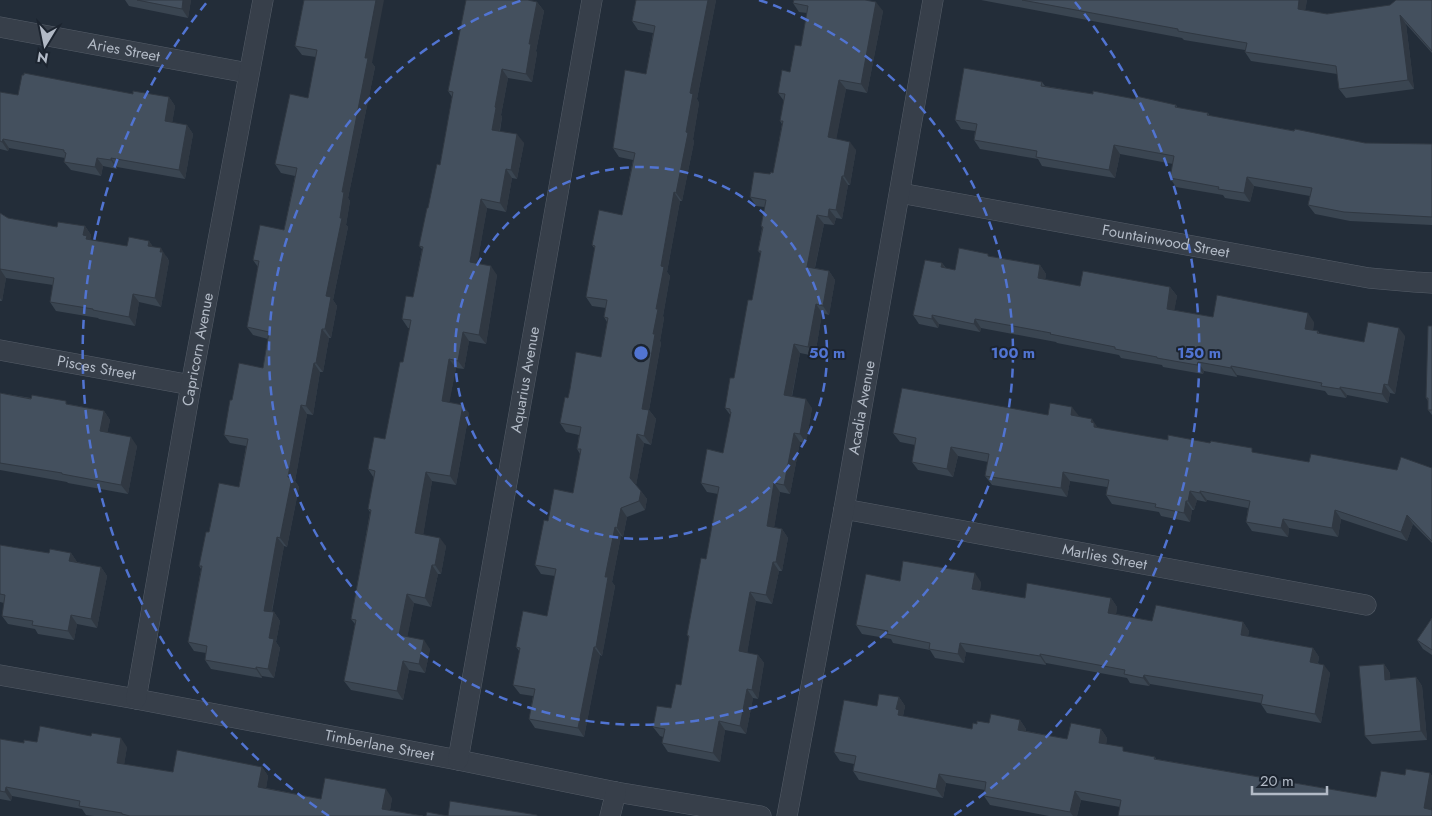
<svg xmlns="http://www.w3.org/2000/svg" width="1432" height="816" viewBox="0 0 1432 816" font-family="Jost,sans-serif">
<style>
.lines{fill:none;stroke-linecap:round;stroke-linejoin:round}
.street-casing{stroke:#555d68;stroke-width:21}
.street{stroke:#373f4a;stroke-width:20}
.wall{fill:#3a4551}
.shaded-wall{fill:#303842}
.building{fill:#44505e;stroke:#303842}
.ring{fill:none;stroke:#5174d2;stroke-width:2.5;stroke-dasharray:9 6}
.labels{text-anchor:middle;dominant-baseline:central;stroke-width:4;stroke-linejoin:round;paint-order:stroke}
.street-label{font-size:15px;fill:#b2bac6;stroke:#1c242f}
.centre{fill:#5174d2;stroke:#1c242f;stroke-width:2.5}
.ring-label{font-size:15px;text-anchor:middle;font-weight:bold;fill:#5174d2;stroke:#1c242f;stroke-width:4;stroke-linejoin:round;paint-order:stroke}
</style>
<rect width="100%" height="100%" fill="#232d39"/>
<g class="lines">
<defs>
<g id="street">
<path id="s1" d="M0 27 248 73"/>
<path id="s2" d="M900 193 1369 278 1415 282 1432 283"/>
<path id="s3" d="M0 350 191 385"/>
<path id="s4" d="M844 509 1366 605"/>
<path id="s5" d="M0 675 136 699 458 760 616 792 761 816"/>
<path id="s6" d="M136 699 191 385 263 0"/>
<path id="s7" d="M458 760 592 0"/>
<path d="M610 816 616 792"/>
<path id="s8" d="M787 816 844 509 933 0"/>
</g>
</defs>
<use href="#street" class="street-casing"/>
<use href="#street" class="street"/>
</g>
<g class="wall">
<path d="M125 0H191L188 18 129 6Z"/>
<path d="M304 0 372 63 375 67 348 198 350 201 346 225 348 227 333 300 337 306 331 338H329L323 372H320L313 415 307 414 295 481 299 487 287 547 284 546 272 612H274L280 621 276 642 280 648 274 678 262 676V678L211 669 205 660 206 653 194 651 188 642 201 569 199 566 209 532 239 487 246 446 230 443 224 435 232 400 263 368 268 339 253 335 247 327 258 267 253 260 284 230 295 176 281 173 275 164 308 98 316 57 302 55 295 46Z"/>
<path d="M636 0H716L697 99 699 103 693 139 694 142 682 201H680L667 272 670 276 663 316 664 318 660 341 661 343 649 410 656 419 651 445 644 443 636 485 647 499 645 510 627 517 623 537 621 536 612 582 615 586 602 656 600 655 584 737 535 728 529 719 533 696 520 694 513 685 520 652 516 647 547 616 555 576 541 574 535 565 548 521 573 493 580 454 577 449 579 435 566 432 560 423 568 398 601 357 607 322 604 317 606 308 592 306 586 297 595 249 592 245 622 215 633 160 619 157 613 148 646 74 653 33 638 30 632 21Z"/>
<path d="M794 0H868V1L883 11 867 93 846 89 836 139 856 150 850 185H848L842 219 836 218 834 225 824 224 815 268 829 271 835 280 829 315 822 313 815 356 800 353 792 397 812 408 806 443 800 442 790 494 780 492 774 527 782 529 788 538 782 571H779L772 604 756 601 747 653 758 655 764 663 758 699 753 698 746 734 725 730 720 762 668 752 662 743 663 737 660 736 653 727 671 708 681 685 689 638 687 635 706 559 718 494 707 492 701 483 723 453 731 416 725 408 734 378 752 300 761 254 758 251 762 228 761 226 765 207 756 206 750 197 770 174 773 173 782 124 780 121 784 101 778 93 790 72 801 46 807 13 799 12 793 3Z"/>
<path d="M981 0H1307L1305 10 1327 14 1432 0V53L1406 24 1414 89 1346 98 1339 89 1337 74 1251 61 1245 52V50L1184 40 1182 38Z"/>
<path d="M537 2 544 11 536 51 537 53 532 82 508 78 501 115 502 117 500 131 524 143 517 179 512 178 506 212 487 208 477 264 497 275 486 344 469 341 464 369 456 368 449 402 469 413 456 485 432 481 423 535 446 546 441 574H438L431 607 414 603 407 637 430 649 425 673 409 670 403 700 351 690 344 681 355 624 351 619 370 512 368 509 374 478 368 469 385 439 403 362 410 328H408L402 319 413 297 422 249 419 246 440 165 452 97 448 91Z"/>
<path d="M1042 82 1045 86 1093 94 1176 105 1178 108 1208 113 1210 116 1365 143 1432 144V225L1350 221 1315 214 1308 205 1310 196 1254 186 1250 202 1225 198 1223 195 1176 187 1170 178 1173 164 1120 154 1115 178 1042 166 1038 159 980 149 974 140 975 131 961 129 955 120Z"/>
<path d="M0 92 18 95 133 94 169 97 175 106 172 123 187 125 193 134 185 179 117 167V169L103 166 101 176 71 170 64 162 65 158 9 148 8 151 0 149Z"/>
<path d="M0 213 8 218 57 227 85 226 91 235 90 240 127 246 149 241 153 247 167 257 169 261 161 307 139 302 135 326 99 319 98 318 56 311 50 302 53 285 6 278 2 301H0Z"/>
<path d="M989 256 1040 265 1046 274 1045 280 1080 286 1170 287 1177 296 1174 310 1213 317 1314 322 1313 330 1318 331 1320 334 1364 342 1405 336 1395 394 1390 393 1388 403 1347 395 1346 398 1328 395 1325 391 1237 375V377L1204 371 1203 374 1163 367 1162 365 1121 358 1119 355 1057 343 1056 342 981 328 980 332 939 324 938 328 919 324 913 315 942 263 946 268 955 270Z"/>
<path d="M1432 326V415L1428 410V401L1426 398Z"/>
<path d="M0 393 68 404 104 411 110 420 107 433 137 446 128 494 68 483 67 482 0 470Z"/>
<path d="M1048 415 1079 416 1078 417 1098 428 1168 440 1256 453 1309 462 1397 470 1432 468V543L1413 524 1407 541 1341 519 1338 537 1289 528 1288 537 1252 531 1246 522 1248 508 1207 500 1206 502 1197 500 1194 510H1192L1190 522 1161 516 1159 512 1112 504 1106 495 1107 487 1070 481 1067 497 992 485 985 476 988 462 958 456 953 477 918 470 912 462 915 445 900 442 893 433Z"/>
<path d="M0 545 49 553H71L77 562 101 567 107 576 97 628 77 624 74 640 38 634 35 629 8 624 2 616 4 603 0 602Z"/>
<path d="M900 581 981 582 980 590 1025 598H1111L1117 607 1116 614 1152 621 1243 622 1249 631 1248 636 1313 648 1319 657 1318 663 1330 673 1321 723 1267 713 1261 704V703L1150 684 1149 686 1130 683 1127 678 1046 663V665L966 652 964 663 935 658 930 650 893 643 891 639 862 634 856 625Z"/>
<path d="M1432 618V655L1423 649 1417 640Z"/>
<path d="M1384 664 1390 673V679L1416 677 1422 686 1427 740 1372 744 1365 736Z"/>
<path d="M899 697 905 706 903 716 972 729 977 724 1020 720 1026 729V731L1067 739 1101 729 1107 738 1106 744 1126 752 1155 757 1156 759 1376 797 1405 775 1430 773 1432 776V807H1120L1081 800 1077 816H1049L990 805 984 796 985 790 946 783 943 798 859 780 853 771 854 764 840 761 834 752 877 706Z"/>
<path d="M0 739 24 743 37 742 127 747 124 764 173 772 262 767 268 776 266 788 321 799 392 798 390 810 423 816H94L86 815 82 809 12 796 11 801 0 799Z"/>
</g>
<g class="shaded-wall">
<path d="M183 0H191L188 18 182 9Z"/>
<path d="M376 0H384L372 63 375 67 348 198 350 201 346 225 348 227 333 300 337 306 331 338 325 329 326 296 340 218 342 192 365 58Z"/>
<path d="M708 0H716L697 99 699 103 693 139 694 142 682 201 676 193 686 132 690 93Z"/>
<path d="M1299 0H1307L1304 18 1298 9Z"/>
<path d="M537 2 544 11 536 51 537 53 532 82 526 74 529 44Z"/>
<path d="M876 2 883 11 867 93 861 84Z"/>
<path d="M1400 15 1406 24 1414 89 1408 80Z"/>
<path d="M502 69 508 78 501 115 502 117 498 138 492 130 495 107Z"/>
<path d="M839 80 846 89 835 146 828 137Z"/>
<path d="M169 97 175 106 171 130 165 121Z"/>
<path d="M187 125 193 134 185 179 179 170Z"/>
<path d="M517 134 524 143 517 179 511 170Z"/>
<path d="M3 139 9 148 8 151 2 142Z"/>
<path d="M850 142 856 150 850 185 844 176Z"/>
<path d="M1114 145 1120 154 1115 178 1109 170Z"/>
<path d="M97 158 103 166 101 176 95 167Z"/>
<path d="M111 158 117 167V169L111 160Z"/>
<path d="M506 169 512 178 506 212 500 203Z"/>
<path d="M842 176 848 185 842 219 836 210Z"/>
<path d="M1247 177 1254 186 1250 202 1244 193Z"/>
<path d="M674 192 680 201 667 272 670 276 663 316 664 318 660 341 661 343 649 410 656 419 651 445 644 436 642 409 653 334 661 266Z"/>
<path d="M481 199 487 208 476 271 470 262Z"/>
<path d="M829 209 836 218 834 225 828 217Z"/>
<path d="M817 215 824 224 813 276 807 267Z"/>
<path d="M85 226 91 235 90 240 93 248 83 235Z"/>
<path d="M149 241 155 250 148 246Z"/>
<path d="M161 248 169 261 161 307 155 298Z"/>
<path d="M942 263 948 272 941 267Z"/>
<path d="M1040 265 1046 274 1044 287 1038 278Z"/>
<path d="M491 266 497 275 486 344 479 335Z"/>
<path d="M0 269 6 278 2 301 0 298Z"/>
<path d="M829 271 835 280 829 315 823 306Z"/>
<path d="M1170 287 1177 296 1173 318 1167 309Z"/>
<path d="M133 294 139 302 135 326 129 317Z"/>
<path d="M816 304 822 313 815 356 808 347Z"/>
<path d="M1308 313 1314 322 1312 338 1305 329Z"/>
<path d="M932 315 939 324 938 328 932 319Z"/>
<path d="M975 319 981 328 980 332 974 324Z"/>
<path d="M1399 328 1405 336 1395 394 1388 385Z"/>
<path d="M322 329 329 338 323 372 316 363Z"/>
<path d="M463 332 469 341 464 369 458 361Z"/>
<path d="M794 344 800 353 790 404 784 395Z"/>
<path d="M449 359 456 368 448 410 442 401Z"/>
<path d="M1198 362 1204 371 1203 374 1197 365Z"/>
<path d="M314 363 320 372 313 415 306 406Z"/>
<path d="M1231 366 1237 375V377L1231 368Z"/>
<path d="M1384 384 1390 393 1388 403 1382 394Z"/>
<path d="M1340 387 1347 395 1346 398 1340 389Z"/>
<path d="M806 399 812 408 806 443 800 434Z"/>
<path d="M301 405 307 414 295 481 299 487 287 547 280 538 288 477Z"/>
<path d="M463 405 469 413 456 485 450 476Z"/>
<path d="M1072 407 1079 416 1077 424 1071 415Z"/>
<path d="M104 411 110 420 106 440 100 431Z"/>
<path d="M1092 419 1098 428 1100 436 1091 422Z"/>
<path d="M794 433 800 442 790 494 784 485Z"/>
<path d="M637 434 644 443 636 486 630 478Z"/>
<path d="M131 437 137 446 128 494 121 485Z"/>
<path d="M951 447 958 456 953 477 947 469Z"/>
<path d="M426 472 432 481 422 542 415 533Z"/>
<path d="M1063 472 1070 481 1067 497 1061 488Z"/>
<path d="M774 483 780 492 773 535 767 526Z"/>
<path d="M641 491 647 499 645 510 639 501Z"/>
<path d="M1190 491 1197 500 1194 510 1188 501Z"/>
<path d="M1200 491 1207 500 1206 502 1200 493Z"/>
<path d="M1186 501 1192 510 1190 522 1184 513Z"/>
<path d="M621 508 627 517 623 537 617 528Z"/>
<path d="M1335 510 1341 519 1338 537 1332 528Z"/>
<path d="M1407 515 1413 524 1407 541 1401 532Z"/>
<path d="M1283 519 1289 528 1288 537 1281 528Z"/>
<path d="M615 527 621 536 612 582 615 586 602 656 596 647 605 577Z"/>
<path d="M782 529 788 538 782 571 776 562Z"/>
<path d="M277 537 284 546 270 619 264 611Z"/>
<path d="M440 538 446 546 441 574 435 565Z"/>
<path d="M71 553 77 562 75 570 69 561Z"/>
<path d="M773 562 779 571 772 604 766 595Z"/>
<path d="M432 565 438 574 431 607 425 598Z"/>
<path d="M101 567 107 576 97 628 91 619Z"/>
<path d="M975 573 981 582 979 598 972 589Z"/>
<path d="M750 592 756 601 746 660 739 651Z"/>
<path d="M407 594 414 603 406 644 399 635Z"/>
<path d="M1111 598 1117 607 1115 622 1108 613Z"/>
<path d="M274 612 280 621 276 642 280 648 274 678 268 669 269 638Z"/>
<path d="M71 615 77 624 74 640 68 631Z"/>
<path d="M1243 622 1249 631 1247 644 1241 635Z"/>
<path d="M424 640 430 649 425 673 419 664Z"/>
<path d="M960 643 966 652 964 663 958 654Z"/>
<path d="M594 647 600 655 584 737 578 728Z"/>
<path d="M1313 648 1319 657 1316 671 1310 662Z"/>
<path d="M1040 654 1046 663V665L1040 656Z"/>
<path d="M758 655 764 663 758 699 752 690Z"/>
<path d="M403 661 409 670 403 700 397 691Z"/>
<path d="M1384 664 1390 673 1391 688 1385 680Z"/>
<path d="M1324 665 1330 673 1321 723 1315 714Z"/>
<path d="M256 667 262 676V678L256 669Z"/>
<path d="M1144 675 1150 684 1149 686 1143 678Z"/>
<path d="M1416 677 1422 686 1427 740 1421 731Z"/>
<path d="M747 689 753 698 746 734 740 726Z"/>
<path d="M899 697 905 706 903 716 905 718 898 715 896 709Z"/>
<path d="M1020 720 1026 729 1024 739 1018 730Z"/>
<path d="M719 721 725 730 720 762 713 753Z"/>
<path d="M1101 729 1107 738 1105 752 1099 743Z"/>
<path d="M121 738 127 747 123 772 117 763Z"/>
<path d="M262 767 268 776 265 796 258 787Z"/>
<path d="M1430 773 1432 776V807L1430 816 1424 808Z"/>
<path d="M939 774 946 783 943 798 936 789Z"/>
<path d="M6 787 12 796 11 801 5 792Z"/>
<path d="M386 789 392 798 389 816 382 809Z"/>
<path d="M1075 791 1081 800 1077 816H1073L1070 812Z"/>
</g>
<g class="building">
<path d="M137 0H183L182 9Z"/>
<path d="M304 0H376L365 58H368L342 192H344L340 218H342L326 296 331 297 325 329H322L316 363H314L306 406 301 405 288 477 292 478 280 538 277 537 264 611 274 612 269 638 274 639 268 669 256 667V669L205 660 207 646 188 642 202 566H199L206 532H209L219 483 239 487 248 439 224 435 230 400H232L239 363 263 368 269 332 247 327 259 261 253 260 260 225 284 230 293 188 297 168 275 164 290 94 308 98 317 50 295 46Z"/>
<path d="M466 0H528L537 2 529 44H531L526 74 502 69 495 107 496 108 492 130 517 134 511 170 506 169 500 203 481 199 470 262 491 266 479 335 463 332 458 361 449 359 442 401 463 405 450 476 426 472 415 533 440 538 435 565H432L425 598 407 594 399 635 424 640 419 664 403 661 397 691 344 681 356 620 351 619 371 510 368 509 375 471 368 469 374 437 385 439 400 362H403L411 320 402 319 406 296 413 297 423 247 419 246 427 208H428L437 164 440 165 453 92 448 91Z"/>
<path d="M636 0H708L690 93 693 94 686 132 688 133 676 193 674 192 661 266 664 267 656 309H658L653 334H655L642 409 649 410 644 436 637 434 630 478 641 491 639 501 621 508 617 528 615 527 605 577H608L596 647H594L578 728 529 719 535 689 513 685 520 648 516 647 523 611 547 616 556 569 535 565 544 520 548 521 554 489 573 493 581 449H577L581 427 560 423 565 397 568 398 570 389 576 352 601 357 608 318 604 317 607 300 586 297 595 246 592 245 599 210 622 215 635 153 613 148 625 70 646 74 655 26 632 21Z"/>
<path d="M794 0H865L876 2 861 84 839 80 828 137 850 142 844 176H842L836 210 829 209 828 217 817 215 807 267 829 271 823 306 816 304 808 347 794 344 784 395 806 399 800 434 794 433 784 485 774 483 767 526 782 529 776 562H773L766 595 750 592 739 651 758 655 752 690 747 689 740 726 719 721 713 753 662 743 665 729 653 727 657 706 671 708 676 684 681 685 689 636 687 635 701 558 706 559 719 487 701 483 707 449 723 453 731 412H730V409L725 408 730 378H734L748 300H752L761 251H758L763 227 761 226 766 200 750 197 754 172 770 174 771 172 773 173 783 121H780L785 94 778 93 782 70 790 72 795 45 801 46 808 6 793 3Z"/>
<path d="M1022 0H1299L1298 9 1327 14 1390 5 1396 0H1432V51L1400 15 1408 80 1339 89 1336 66 1245 52 1247 43 1178 31V29Z"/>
<path d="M964 68 1042 82 1041 86 1093 94V91L1135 99 1136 96 1176 105 1175 107 1208 113 1207 115 1294 131 1295 129 1365 143 1432 144V217L1344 212 1308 205 1312 188 1247 177 1244 193 1218 189 1219 187 1170 178 1174 156 1114 145 1109 170 1036 157 1037 151 974 140 977 124 955 120Z"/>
<path d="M24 73 133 94V91L169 97 165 121 187 125 179 170 111 158V160L97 158 95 167 64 162 66 153 64 152V150L3 139 2 142 0 141V92L18 95 22 75H24Z"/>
<path d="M0 213 8 218 57 227 58 222 85 226 83 235 87 236 86 239 127 246 129 237 149 241 148 246 161 248 160 252H163L155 298 133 294 129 317 93 310V309L50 302 54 278 0 269V270Z"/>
<path d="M959 248 988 254V256L1040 265 1038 278 1080 286 1083 271 1170 287 1167 309 1213 317 1217 295 1308 313 1305 329 1318 331 1317 333 1364 342 1368 322 1399 328 1388 385 1384 384 1382 394 1340 387V389L1321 386 1322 383 1231 366V368L1198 362 1197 365 1157 358V357L1115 349V347L1050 334 1051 333 975 319 974 324 932 315V319L913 315 925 260 942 263 941 267 955 270Z"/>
<path d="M1428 326H1432V410H1428V398H1426Z"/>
<path d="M902 388 1048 415 1050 403 1072 407 1071 415 1092 419 1091 422 1094 423V427L1168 440V435L1210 443 1211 441 1252 448V452L1309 462 1311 454 1397 470 1401 457 1432 468V541L1407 515 1401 532 1335 510 1332 528 1283 519 1281 528 1246 522 1250 501 1200 491V493L1190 491 1188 501H1186L1184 513 1155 507 1156 504 1106 495 1109 480 1063 472 1061 488 985 476 989 454 951 447 947 469 912 462 916 438 893 433Z"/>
<path d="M0 393 31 399 32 395 66 401V404L104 411 100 431 131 437 121 485 62 474V473L0 463Z"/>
<path d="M0 545 49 553 50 549 71 553 69 561 101 567 91 619 71 615 68 631 32 625 33 621 2 616 5 595 0 594Z"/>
<path d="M903 561 975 573 972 589 1025 598 1027 583 1111 598 1108 613 1152 621 1156 605 1243 622 1241 635 1313 648 1310 662 1324 665 1315 714 1261 704 1263 695 1144 675 1143 678 1124 674 1125 670 1040 654V656L960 643 958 654 929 649 930 643 887 634 888 631 856 625 866 574 900 581Z"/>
<path d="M1432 618V650L1417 640Z"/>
<path d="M1384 664 1385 680 1416 677 1421 731 1365 736 1359 666Z"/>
<path d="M879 694 899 697 896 709 899 710 898 715 972 729 973 723 977 724V721L989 723 991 714 1020 720 1018 730 1067 739 1071 723 1101 729 1099 743H1100L1123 747V751L1155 757 1154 759 1376 797 1381 771 1405 775 1406 769 1430 773 1424 808 1432 810V816H1118L1121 800 1075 791 1070 812 984 796 986 782 939 774 936 789 853 771 856 756 834 752 844 700 877 706Z"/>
<path d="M40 726 91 736 92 733 121 738 117 763 173 772 177 750 262 767 258 787 321 799 325 778 386 789 382 809 423 816H130L122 814V813L79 806 80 801 6 787 5 792 0 791V739L24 743V740L37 742Z"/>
<path d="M450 801 537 815V816H426L427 812 448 816Z"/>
</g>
<g class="ring">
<circle cx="641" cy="353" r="186"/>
<path d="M759 0A372 372 0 1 1 523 0"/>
<path d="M329 816A558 558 0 0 1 207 2M1075 2A558 558 0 0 1 953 816"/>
</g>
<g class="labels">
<g class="street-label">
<text stroke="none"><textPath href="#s1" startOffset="126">Aries Street</textPath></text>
<text stroke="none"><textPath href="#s2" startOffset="270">Fountainwood Street</textPath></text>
<text stroke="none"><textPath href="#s6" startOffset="355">Capricorn Avenue</textPath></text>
<text stroke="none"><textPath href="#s3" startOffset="98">Pisces Street</textPath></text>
<text stroke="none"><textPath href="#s7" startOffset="386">Aquarius Avenue</textPath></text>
<text stroke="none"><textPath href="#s8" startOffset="415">Acadia Avenue</textPath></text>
<text stroke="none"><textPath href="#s4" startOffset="265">Marlies Street</textPath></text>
<text stroke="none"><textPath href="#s5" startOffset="386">Timberlane Street</textPath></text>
</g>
</g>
<circle cx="641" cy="353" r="8" class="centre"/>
<g class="ring-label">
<text x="827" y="358">50 m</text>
<text x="1013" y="358">100 m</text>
<text x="1199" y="358">150 m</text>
</g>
<g transform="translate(45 45) rotate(190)" stroke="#1c242f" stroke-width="4" paint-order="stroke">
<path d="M0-4L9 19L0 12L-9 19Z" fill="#b2bac6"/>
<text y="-8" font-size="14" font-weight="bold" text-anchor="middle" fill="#b2bac6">N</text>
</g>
<path d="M1252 786v8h75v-8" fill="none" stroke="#b2bac6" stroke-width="2.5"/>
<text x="1260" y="786" font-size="15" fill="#b2bac6" stroke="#1c242f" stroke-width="4" paint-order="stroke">20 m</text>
</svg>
